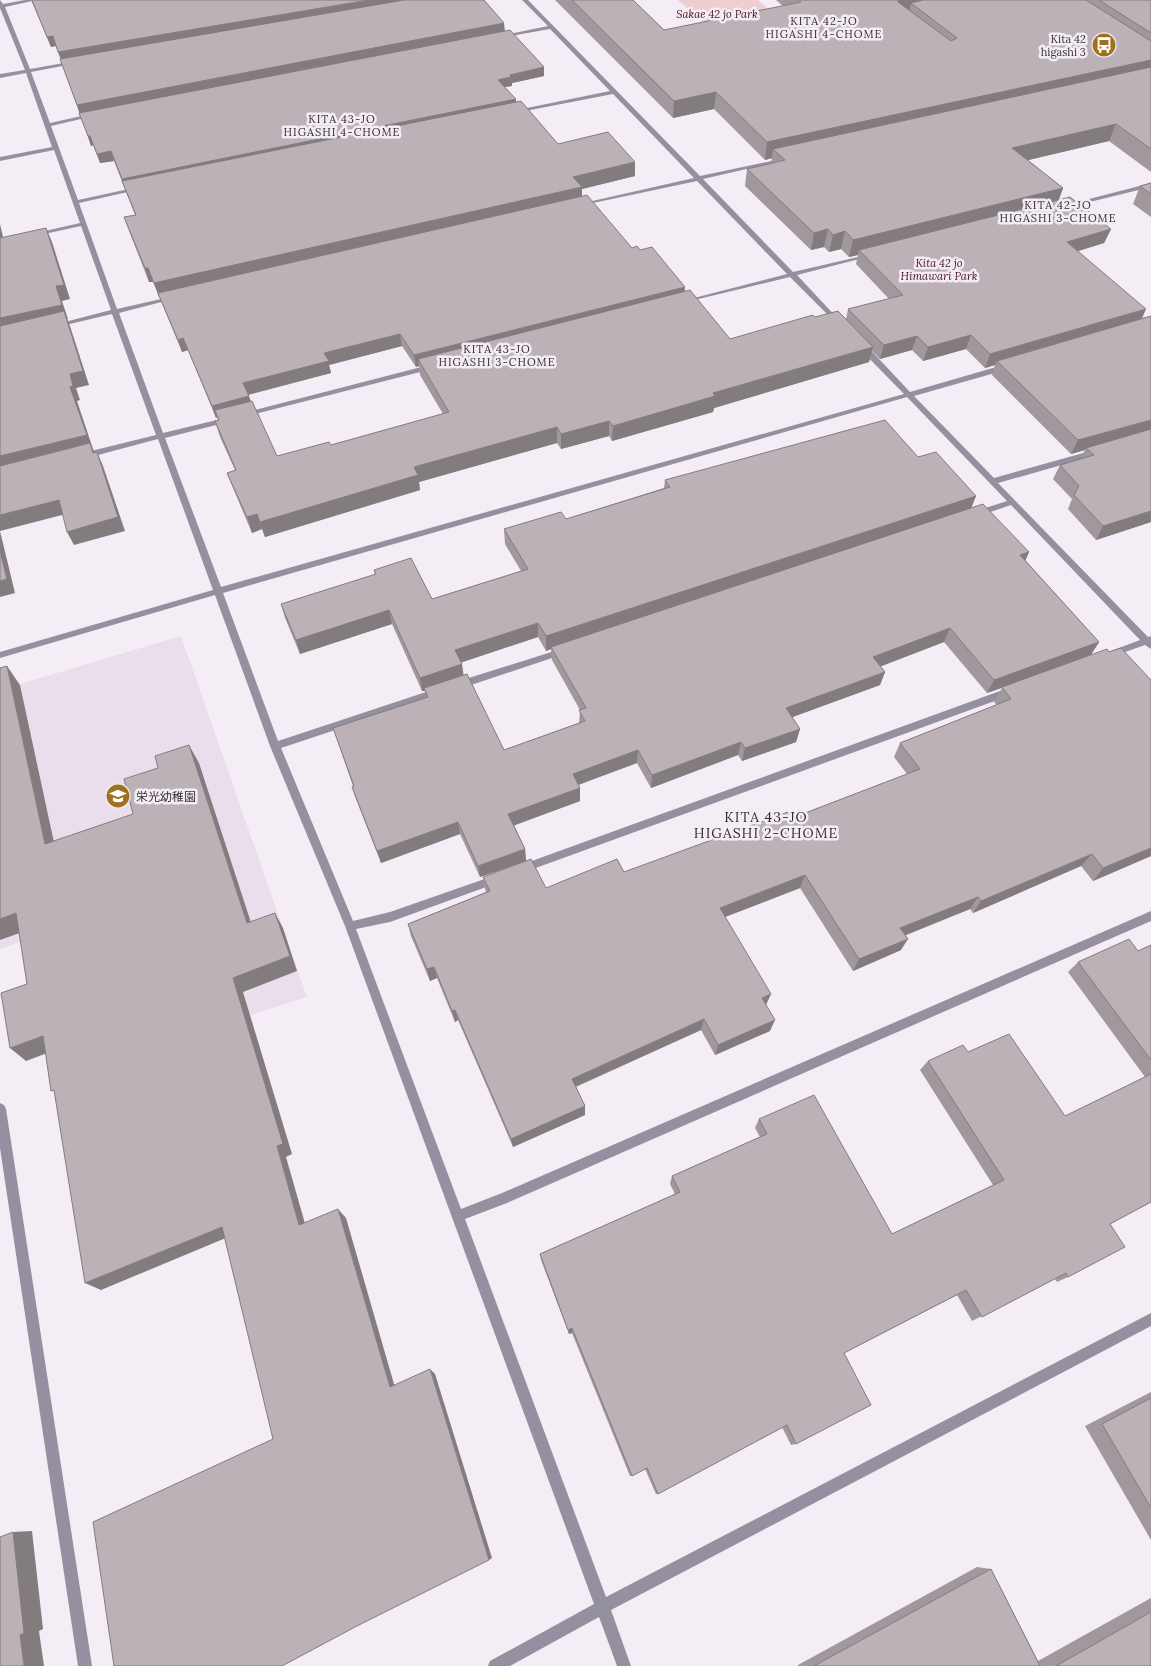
<svg xmlns="http://www.w3.org/2000/svg" width="1151" height="1666" viewBox="0 0 1151 1666" font-family="Lora,'Noto Sans JP',serif">
<style>
.built{fill:#ebdeec}
.green{fill:#efced2}
.lines{fill:none;stroke-linecap:round;stroke-linejoin:round}
.minor{fill:#9590a0;fill-rule:evenodd}
.wall{fill:#a1989d;fill-rule:evenodd}
.shaded-wall{fill:#837c7f}
.building{fill:#bbb1b6;stroke:#837c7f}
.labels{text-anchor:middle;dominant-baseline:central;stroke-width:5;stroke-linejoin:round;paint-order:stroke}
.far-park-label{font-size:11px;font-style:italic;fill:#4a1220;stroke:#f4edf5}
.far-neighbourhood-label{font-size:11px;letter-spacing:1px;fill:#342e34;stroke:#f4edf5}
.far-poi-label{font-size:11px;fill:#343134;stroke:#f4edf5;text-anchor:end}
.poi-label{font-size:12px;fill:#343134;stroke:#f4edf5;text-anchor:start}
.neighbourhood-label{font-size:14px;letter-spacing:1px;fill:#342e34;stroke:#f4edf5}
</style>
<rect width="100%" height="100%" fill="#f4edf5"/>
<path class="built" d="M181 636 307 997 164 1043 132 903 0 949V690Z"/>
<path class="green" d="M678 0H758L778 17 712 30Z"/>
<g class="lines">
<g class="minor">
<path d="M0 0 3 4 25 0H37L5 7 30 69 75 61 78 63 31 72 50 123 95 113 98 115 51 126 78 200 138 187 141 189 79 203 117 309 174 296 177 298 119 313 163 433 229 417 233 419 232 421 165 438 221 587 904 394 859 348 858 346 862 344H865L910 392 1003 365H1009V369L914 396 994 478 1094 450 1098 453 1097 455 998 483 1148 637 1151 636V649L1145 645 1111 657 1108 656 1107 654 1108 652 1140 640 1011 505 976 517 973 516V512L1007 501 907 397 223 593 278 741 438 688 443 692 441 695 281 748 353 921 390 912 496 875 500 876 501 879 500 882 390 922 356 929 461 1209 502 1193 1151 911V921L507 1203 465 1219 606 1597 1151 1313V1326L611 1610 631 1666H617L599 1617 510 1666H488L490 1661 594 1604 345 926 270 746 215 595 0 658V652L213 590 158 439 83 459 79 456 83 453 156 435 112 314 57 327 53 325 111 310 81 226 35 236 32 234 80 223 54 150 0 161V157L52 147 26 73 0 78V74L25 70 0 8Z"/>
<path d="M522 0H528L700 176 786 158V160L703 179 793 272 871 254V256L797 275 841 322V324H837L790 277 682 303V301L787 274 697 181 579 206V204L694 178 613 94 515 113 514 112 517 110 610 91 550 29 500 38V36L548 26Z"/>
<path d="M1151 183V187L1065 208 1062 206Z"/>
<path d="M433 364H436V368L243 417 239 415 243 413Z"/>
<path d="M564 648 568 651 567 653 459 689 454 685 456 682Z"/>
<path d="M1011 687 1016 691 1014 694 522 873 518 872 517 869 518 866Z"/>
<path d="M0 1103 4 1105 6 1109 92 1666H78L0 1148Z"/>
</g>
</g>
<g class="wall">
<path d="M31 0 505 31 544 67V76L512 83V86L505 87 516 102 558 144 635 162V176L582 189V196L632 248 640 250 684 292 730 339 815 317 846 319 848 309 889 299 856 264 858 255 849 257 841 249 829 252 824 247 811 250 745 186 747 169 771 163 772 158 765 160 714 109 673 118 555 0H633L664 30 783 6 776 0H1151V172L1109 141 1028 160 1063 188 1059 199 1111 229 1104 243 1078 251 1142 318 1151 316V522L1096 540 1068 509 1072 499 1053 479 1060 465 1080 459 1085 450 1071 454 992 375 995 365 985 368 966 349 923 361 912 350 880 359 872 351 869 362 714 408 713 412 612 441 609 436 561 449 557 443 419 482 420 490 265 537 262 529 252 533 233 488 227 473 235 470 220 437 215 421 218 420 217 417 216 418 188 350 182 352 153 282H149L129 231 124 217 135 215 114 161 100 163 93 145 91 146 56 46 51 47ZM402 346 416 367 419 366 420 375 443 414 331 445 277 456 250 401 248 395 331 373 329 365Z"/>
<path d="M1151 183V217L1133 204 1140 186Z"/>
<path d="M918 457 976 496 971 508 1029 552 1025 560 1099 642 1091 655 1109 652 1151 680V856L1093 881 1081 866 973 913 970 909 905 935 901 950 853 971 800 888 725 917 766 1005 770 1031 715 1055 701 1030 576 1087 585 1106V1115L513 1147 458 1020 455 1022 437 978 430 981 411 936 408 924 486 892 485 889 483 877 546 888 624 872 792 818 907 774 894 757 900 743 997 705 994 702 1002 688 987 693 944 642 880 666 885 672 880 685 792 717 800 729 796 742 742 761 738 755 651 788 637 763 578 784 580 801 514 825 525 849 526 861 480 877 460 834 381 863 356 799 352 787 353 786 333 728 426 698 425 691H422L392 624 300 654 285 618 281 604 375 575 374 570 432 599 521 571 505 544 504 529 566 519 664 488 665 480ZM538 637 546 651 551 649 552 660 580 710 579 723 504 750 463 676 461 662Z"/>
<path d="M1151 945V1202L1110 1224 1068 1277 1057 1282 1055 1279 972 1321 957 1295 844 1353 796 1444 791 1445 782 1427 658 1494H656L645 1469 630 1476 572 1333 569 1334 541 1260 540 1254 675 1194 670 1184 672 1176 760 1137 755 1128 759 1119 892 1234 993 1185 920 1070 928 1061 968 1052 1065 1116 1145 1077 1068 972 1078 962 1138 951Z"/>
<path d="M1151 1392V1540L1085 1426Z"/>
<path d="M977 1567 991 1569 1038 1661 1151 1598V1666H798V1665Z"/>
</g>
<g class="shaded-wall">
<path d="M369 0H426L62 62 58 52Z"/>
<path d="M898 0H966L911 3 909 13 894 16Z"/>
<path d="M504 23 505 32 80 115 77 105Z"/>
<path d="M53 36 56 46 51 47 47 37Z"/>
<path d="M1151 60V75L773 149 772 158 765 160 767 142Z"/>
<path d="M544 67V76L512 83V86L499 88 498 80 510 75Z"/>
<path d="M716 92 714 109 673 118 674 101Z"/>
<path d="M516 99V108L125 188 122 179Z"/>
<path d="M1116 124 1109 141 1007 165 1012 148Z"/>
<path d="M88 136H90L93 145 91 146Z"/>
<path d="M111 151 114 161 100 163 97 154Z"/>
<path d="M635 162V176L582 189V201L159 297 154 283 573 177Z"/>
<path d="M1063 188 1057 205 859 250 858 255 849 257 853 240Z"/>
<path d="M0 224 3 237 0 238Z"/>
<path d="M46 228 52 242 70 299 62 301 68 319H67L70 326 89 385 76 388 80 400 77 401 93 449 96 457 0 472V318L56 286Z"/>
<path d="M828 229 824 247 811 250 814 233Z"/>
<path d="M1111 229 1104 243 1062 256 1067 242Z"/>
<path d="M845 231 841 249 829 252 833 235Z"/>
<path d="M145 268H148L153 282H149Z"/>
<path d="M685 287 684 299 418 359 419 366 416 367 414 355Z"/>
<path d="M1146 309 1140 323 997 361 995 365 985 368 990 354Z"/>
<path d="M400 334 402 346 329 365 331 373 246 395 243 383 324 353Z"/>
<path d="M971 335 966 349 923 361 928 347Z"/>
<path d="M917 336 912 350 880 359 884 345Z"/>
<path d="M183 338 188 350 182 352 178 340Z"/>
<path d="M873 347 869 362 714 408 713 412 612 441 613 426 713 393Z"/>
<path d="M249 396 253 408 215 410 217 417 216 418 212 406Z"/>
<path d="M1151 420V432L1086 448 1085 450 1071 454 1078 440Z"/>
<path d="M609 421V436L561 449V434Z"/>
<path d="M557 427V443L419 482 420 490 265 537 260 522 414 467Z"/>
<path d="M97 452 103 466 125 531 74 545 67 532Z"/>
<path d="M976 496 970 511 551 647V649L546 651V636Z"/>
<path d="M59 500 66 514 0 531 15 593 0 597V515Z"/>
<path d="M1151 511V522L1096 540 1103 526Z"/>
<path d="M257 514 262 529 252 533 247 517Z"/>
<path d="M1029 552 1023 566 1020 555Z"/>
<path d="M389 610 392 624 300 654 296 640Z"/>
<path d="M538 623V637L457 664 455 650Z"/>
<path d="M950 628 944 642 869 671 873 657Z"/>
<path d="M1099 642 1090 656 987 693 994 680Z"/>
<path d="M462 664 464 678 424 688 425 691H422L420 678Z"/>
<path d="M7 666 20 685 58 861 45 844Z"/>
<path d="M885 672 880 685 782 721 786 708Z"/>
<path d="M800 729 796 742 742 761 745 748Z"/>
<path d="M741 742 738 755 651 788 652 775Z"/>
<path d="M189 745 199 763 256 938 247 923Z"/>
<path d="M638 750 637 763 573 787V774Z"/>
<path d="M580 788V801L510 827 508 814Z"/>
<path d="M458 822 460 834 381 863 377 851Z"/>
<path d="M1151 848V856L1093 881 1103 868Z"/>
<path d="M525 849 526 861 480 877 478 866Z"/>
<path d="M1092 854 1081 866 973 913 981 901Z"/>
<path d="M805 875 800 888 717 920 720 908Z"/>
<path d="M978 897 970 909 894 940 900 928Z"/>
<path d="M16 913 31 929 0 940V919Z"/>
<path d="M275 913 283 928 297 971 243 992 292 1154 286 1157 308 1234 299 1225 277 1146 233 978Z"/>
<path d="M908 939 901 950 853 971 859 959Z"/>
<path d="M434 967 437 978 430 981 427 969Z"/>
<path d="M771 994 766 1005 758 1009 762 998Z"/>
<path d="M455 1010 458 1020 455 1022 452 1011Z"/>
<path d="M704 1019 701 1030 572 1088V1079Z"/>
<path d="M775 1020 770 1031 715 1055 718 1045Z"/>
<path d="M43 1036 58 1049 26 1061 10 1048Z"/>
<path d="M585 1106V1115L513 1147 511 1139Z"/>
<path d="M338 1209 346 1218 396 1391 390 1387Z"/>
<path d="M222 1227 233 1235 101 1290 85 1283Z"/>
<path d="M572 1328V1333L569 1334 568 1330Z"/>
<path d="M430 1369 435 1374 492 1558 489 1560Z"/>
<path d="M32 1531 43 1629 39 1631 44 1666H24L20 1635 13 1532Z"/>
</g>
<g class="building">
<path d="M32 0H369L58 52 53 36 47 37Z"/>
<path d="M404 0H484L504 23 77 105 60 59Z"/>
<path d="M572 0H633L664 30 801 2 799 0H898V2L951 41 957 38 911 3 923 0H1086L1151 41V60L767 142 716 92 674 101Z"/>
<path d="M1099 0H1151V33Z"/>
<path d="M510 30 544 67 510 75 511 77 498 80 516 99 122 179 111 151 97 154 90 136H88L79 113Z"/>
<path d="M1151 67V149L1116 124 1012 148 1063 188 853 240 845 231 833 235 828 229 814 233 747 169 785 160 773 149Z"/>
<path d="M521 101 558 144 608 132 635 162 573 177 582 187 154 283 148 268H145L124 217 136 215 122 181Z"/>
<path d="M1151 183V194L1140 186Z"/>
<path d="M587 195 632 248 637 246 640 250 652 247 685 287 414 355 400 334 324 353 329 361 243 383 249 396 212 406 183 338 178 340 158 293Z"/>
<path d="M1070 197 1111 229 1067 242 1146 309 990 354 971 335 928 347 917 336 884 345 848 309 903 295 859 250Z"/>
<path d="M46 228 64 285 56 286 62 305 0 318V237V238Z"/>
<path d="M690 290 730 339 813 315 815 317 838 311 873 347 713 393 715 396 613 426 609 421 561 434 557 427 414 467 418 475 260 522 257 514 247 517 227 473 236 470 215 421 219 420 215 410 252 401 277 456 329 442 331 445 449 412 418 359Z"/>
<path d="M64 311 83 371 70 374 73 386 70 387 87 435 0 456V326Z"/>
<path d="M1151 316V420L1078 440 997 361Z"/>
<path d="M885 420 918 457 936 452 976 496 546 636 538 623 455 650 462 664 420 678 389 610 296 640 281 604 376 574 374 570 411 558 432 599 528 569 504 529 561 512 566 519 670 487 665 480Z"/>
<path d="M1151 429V511L1103 526 1074 495 1079 486 1060 465 1094 455 1086 448Z"/>
<path d="M90 443 93 453 97 452 118 517 67 532 59 500 0 515V466Z"/>
<path d="M983 504 1029 552 1020 555 1099 642 994 680 950 628 873 657 885 672 786 708 800 729 745 748 741 742 652 775 638 750 573 774 580 788 508 814 525 849 478 866 458 822 377 851 352 787 354 786 333 728 428 697 424 688 467 674 504 750 585 721 579 710 586 708 551 647Z"/>
<path d="M0 551 7 579 0 581Z"/>
<path d="M1121 648 1151 680V848L1103 868 1092 854 981 901 978 897 900 928 908 939 859 959 805 875 720 908 771 994 762 998 775 1020 718 1045 704 1019 572 1079 585 1106 511 1139 455 1010 452 1011 434 967 427 969 408 924 490 891 483 877 531 859 546 888 617 859 624 872 788 812 792 818 920 769 900 743 1011 699 1002 687 1107 649 1109 652Z"/>
<path d="M7 666 45 844 133 814 124 779 158 768 155 756 189 745 247 923 275 913 290 956 233 978 283 1144 277 1146 299 1225 338 1209 390 1387 430 1369 489 1560 357 1626 282 1666H114L93 1522 273 1439 222 1227 85 1283 54 1090 51 1091 43 1036 10 1048 1 993 27 984 16 913 0 919V668Z"/>
<path d="M1129 939 1138 951 1151 945V1060L1078 962Z"/>
<path d="M1009 1034 1065 1116 1151 1074V1202L1110 1224 1125 1247 1068 1277 1066 1273 982 1317 966 1290 844 1353 871 1405 796 1444 787 1425 658 1494 647 1468 632 1476 572 1328 568 1330 540 1254 680 1192 672 1176 767 1134 759 1119 814 1095 892 1234 1004 1180 928 1061 963 1045 968 1052Z"/>
<path d="M1151 1398V1508L1102 1424Z"/>
<path d="M13 1532 24 1633 20 1635 24 1666H0V1537Z"/>
<path d="M991 1569 1040 1666H814Z"/>
<path d="M1151 1612V1666H1056Z"/>
</g>
<defs>
<symbol id="bus-disc" viewBox="-11 -11 22 22"><circle r="9.5" fill="#9d7120" stroke="#f4edf5"/><path d="M-5-6H5V4H4V6H2V4H-2V6H-4V4H-5ZM-3.5-4V0h7V-4ZM-3.5 1.2v1.5H-2V1.2ZM2 1.2v1.5H3.5V1.2Z" fill="#fff"/></symbol>
<symbol id="school-disc" viewBox="-11 -11 22 22"><circle r="9.5" fill="#9d7120" stroke="#f4edf5"/><path d="M0-5L7-2L0 1L-7-2ZM-4 1L0 2.5L4 1V4Q0 6-4 4Z" fill="#fff"/></symbol>
</defs>
<g fill-rule="evenodd">
<use href="#bus-disc" x="1090" y="31" width="28" height="28"/>
<use href="#school-disc" x="104" y="782" width="28" height="28"/>
</g>
<g class="labels">
<g class="far-park-label">
<text x="717" y="14">Sakae 42 jo Park</text>
<text x="939" y="263">Kita 42 jo<tspan x="939" dy="13">Himawari Park</tspan></text>
</g>
<g class="far-neighbourhood-label">
<text x="824" y="21">KITA 42-JO<tspan x="824" dy="13">HIGASHI 4-CHOME</tspan></text>
<text x="342" y="119">KITA 43-JO<tspan x="342" dy="13">HIGASHI 4-CHOME</tspan></text>
<text x="1058" y="205">KITA 42-JO<tspan x="1058" dy="13">HIGASHI 3-CHOME</tspan></text>
<text x="497" y="349">KITA 43-JO<tspan x="497" dy="13">HIGASHI 3-CHOME</tspan></text>
</g>
<g class="far-poi-label">
<text x="1086" y="39">Kita 42<tspan x="1086" dy="13">higashi 3</tspan></text>
</g>
<g class="poi-label">
<text x="136" y="796">栄光幼稚園</text>
</g>
<g class="neighbourhood-label">
<text x="766" y="817">KITA 43-JO<tspan x="766" dy="16">HIGASHI 2-CHOME</tspan></text>
</g>
</g>
</svg>
